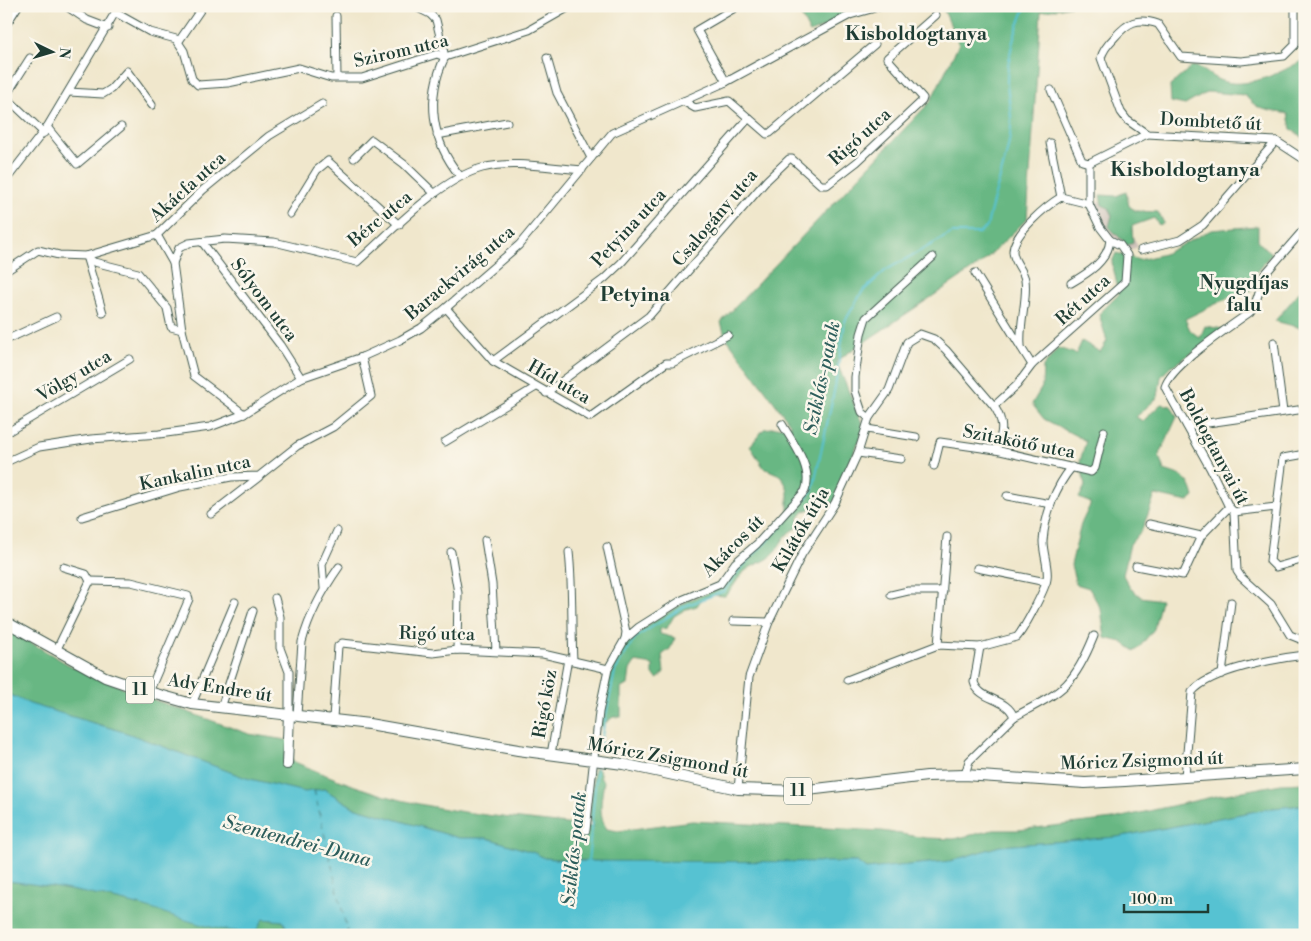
<svg xmlns="http://www.w3.org/2000/svg" width="1311" height="941" viewBox="0 0 1311 941" font-family="'Libre Bodoni',serif">
<style>
.industrial{fill:#cec1b9}
.forest{fill:#67b783;stroke:#437a5c}
.water{fill:#57c2d2;stroke:#3b8083}
.lines{fill:none;stroke-linecap:round;stroke-linejoin:round}
.stream{stroke:#57c2d2;stroke-width:2}
.ferry{stroke:#2d5e5c;stroke-width:1;stroke-dasharray:6 5;stroke-linecap:butt}
.street-casing{stroke:#3e564b;stroke-width:9}
.secondary-casing{stroke:#3e564b;stroke-width:12}
.primary-casing{stroke:#3e564b;stroke-width:12}
.street{stroke:#fff;stroke-width:7}
.secondary{stroke:#fff;stroke-width:10}
.primary{stroke:#fff;stroke-width:10}
.labels{text-anchor:middle;dominant-baseline:central;stroke-width:5;stroke-linejoin:round;paint-order:stroke}
.shield{fill:#fbf7ec;stroke:#61756b;stroke-width:1}
.shield-label{font-size:16px;font-weight:bold;fill:#1f3d34}
.street-label{font-size:18px;fill:#1f3d34;stroke:#fbf7ec}
.neighbourhood-label{font-size:19px;font-weight:bold;fill:#1f3d34;stroke:#fbf7ec}
.water-label{font-size:19px;font-style:italic;fill:#2d5e5c;stroke:#fbf7ec}
.quarter-label{font-size:20px;font-weight:bold;fill:#1f3d34;stroke:#fbf7ec}
</style>
<rect width="100%" height="100%" fill="#fbf7ec"/>
<filter id="ink" filterUnits="userSpaceOnUse"><feTurbulence type="fractalNoise" baseFrequency=".02" numOctaves="2"/><feDisplacementMap in="SourceGraphic" scale="10" xChannelSelector="R" yChannelSelector="G"/><feConvolveMatrix kernelMatrix="1 2 1 2 8 2 1 2 1" color-interpolation-filters="sRGB"/></filter>
<filter id="wash" filterUnits="userSpaceOnUse"><feTurbulence type="fractalNoise" baseFrequency=".0096" numOctaves="4" result="noise"/><feDisplacementMap in="SourceGraphic" scale="20" xChannelSelector="R" yChannelSelector="G"/><feGaussianBlur stdDeviation="1.12" result="paint"/><feColorMatrix in="noise" values="0 0 0 0 0 0 0 0 0 0 0 0 0 0 0 0 0 1.4 0 .05"/><feComposite in="paint" operator="in"/></filter>
<g filter="url(#wash)">
<rect width="100%" height="100%" fill="#f0e7cc"/>
<path class="industrial" d="M1116 200 1138 247 1126 251 1113 239 1098 212 1095 202Z"/>
<g class="forest">
<path d="M796 6H869L810 33Z"/>
<path d="M942 6H1071L1041 12 1027 219 982 263 836 361 864 428 833 504 820 497 819 493 810 509 803 512 798 519 803 527C784 528 782 547 769 558 762 563 752 565 745 571 737 578 733 589 725 596 711 595 705 593 697 606L686 609 674 616 667 628 660 629V634L675 638 670 649 662 655 664 672 658 679 653 675V665L635 662 630 670 628 685 621 688V717H613L599 728 611 669 626 643 652 622 689 600 718 589 738 564 788 514V490L782 476 764 468 750 446 764 429 791 425 725 336 721 322 930 102 959 44Z"/>
<path d="M1305 59V139L1291 129 1288 114C1269 110 1258 112 1245 95L1208 92 1185 105 1171 102 1170 86 1192 66C1203 67 1209 76 1219 80 1245 91 1282 72 1305 59Z"/>
<path d="M1126 192 1129 206 1136 211 1158 212 1164 223 1159 225 1154 218 1132 226 1133 243 1127 245 1109 227 1112 215 1109 208 1102 205 1100 195 1116 196Z"/>
<path d="M1258 226V242L1272 253 1254 275 1252 290 1230 297 1185 319 1190 330 1200 338 1205 326 1223 329 1197 350 1170 367 1161 377 1158 397 1136 417 1143 421 1161 404 1171 406 1177 417 1159 456 1164 470C1183 476 1189 477 1194 497L1188 502 1155 495 1142 530 1130 544 1123 575 1130 588 1141 597 1161 600 1154 629 1138 649 1135 651 1122 642 1105 638 1101 609 1089 588 1076 584 1071 565 1081 524 1091 503 1079 498 1085 486 1080 461 1086 441 1044 419 1032 404 1042 387 1043 367 1058 348 1076 354 1082 341 1100 352 1107 341 1099 314 1119 294 1112 262 1116 253 1139 260 1164 254 1211 230Z"/>
<path d="M1305 285V329L1275 321Z"/>
<path d="M6 628 69 665 146 697 249 734 292 741 290 760C332 778 374 795 419 804 476 816 535 820 593 827L589 820 594 768 599 769 601 779 604 781C602 797 597 814 607 829L618 831 692 821 882 831 926 838 954 839 993 830H1018L1113 819 1221 795 1281 784 1305 783V805L1273 808 1117 837 1000 846 950 861 866 869 857 862H615L543 858 535 853 487 838H459L353 807 324 789 305 792 246 778 127 733 30 704 6 693Z"/>
<path d="M6 881C47 885 90 893 130 903 169 912 206 925 245 933L263 919 283 921 291 935H6Z"/>
</g>
<path class="water" d="M6 693 30 704 127 733 246 778 305 792 324 789 353 807 459 838H487L535 853 544 858 574 861 857 862 866 869 950 861 1000 846 1117 837 1273 808 1305 805V935H291L283 921 263 919 256 931C217 936 169 912 130 903 90 893 47 885 6 881Z"/>
<g class="lines">
<g class="stream">
<path d="M599 750 615 671 635 638 685 606 724 591 738 571 787 520 813 489 835 387 845 321 862 292 886 270 952 233H979L987 227C993 193 1008 162 1011 126 1012 112 1008 98 1007 84 1007 56 1014 32 1026 6"/>
<path d="M588 863 597 766"/>
</g>
<path class="ferry" d="M314 790 348 935"/>
</g>
</g>
<g filter="url(#ink)">
<g class="lines">
<defs>
<g id="street">
<path d="M66 6 87 20 108 28"/>
<path d="M414 6 430 14 436 20 445 57"/>
<path d="M1295 6V45L1284 56 1241 61 1181 57 1158 24C1137 17 1128 22 1114 38 1108 44 1103 50 1101 58L1121 112 1127 120 1147 134 1276 141 1305 160"/>
<path d="M116 13 150 32 176 39 184 51 192 79 198 85 228 83 299 68 331 78H362L437 54 445 57 529 30 571 6"/>
<path d="M336 16 337 77"/>
<path d="M6 25 18 6"/>
<path d="M179 41 203 6"/>
<path d="M445 57C425 98 432 142 460 176"/>
<path d="M30 58 7 94V98L44 133"/>
<path d="M547 58 557 93 591 158"/>
<path d="M726 82 697 30 738 6"/>
<path d="M1051 90 1082 161 1089 163"/>
<path d="M69 92 103 94 111 89 127 71 152 105"/>
<path d="M683 101 695 108 729 101 767 134 770 133 875 44"/>
<path d="M47 127 77 164 121 127"/>
<path d="M437 135 507 122"/>
<path d="M1050 143 1061 197"/>
<path d="M354 158 372 140 404 164 434 193"/>
<path d="M1089 163 1147 134"/>
<path d="M6 180 47 127 119 6"/>
<path d="M290 214 317 170 328 161 399 225"/>
<path d="M1305 228 1265 274 1255 304 1250 312C1230 327 1171 365 1165 387L1210 468 1229 507 1234 512 1237 571 1241 577 1271 604 1290 635 1305 641"/>
<path d="M157 235 173 263"/>
<path d="M202 242 280 345 301 378"/>
<path d="M1141 250 1180 240 1203 225 1276 141"/>
<path d="M86 256 94 262 138 273 167 308 171 327 182 330"/>
<path d="M86 256 103 313"/>
<path d="M6 271 38 250 59 255 86 256 157 235 203 190 269 136 322 104"/>
<path d="M975 273 1032 365"/>
<path d="M1071 283C1088 273 1108 261 1110 240"/>
<path d="M446 308 493 361 590 417 666 363H672L728 335"/>
<path d="M6 340 56 317"/>
<path d="M1274 342 1283 412"/>
<path d="M1021 345C1019 323 1028 299 1025 280 1024 270 1013 262 1013 251 1014 233 1046 206 1061 197L1089 204"/>
<path d="M493 361 604 279 621 263 749 118"/>
<path d="M546 393 649 316 767 180 789 159H792L821 185H827L857 162 922 101 923 98 887 58 936 15"/>
<path d="M994 406 1017 385 1032 365 1125 282 1127 255 1120 245 1110 240 1100 227 1089 204V163"/>
<path d="M244 414 194 376 182 330 173 263 179 248 189 243 225 239 274 242 357 262C390 233 440 179 482 168 513 160 550 168 582 170"/>
<path d="M869 418 862 412 855 391V377L861 334 866 318 933 257"/>
<path d="M1187 426 1305 409"/>
<path d="M867 429 916 437"/>
<path d="M6 433 130 359"/>
<path d="M445 442 536 387"/>
<path d="M858 453 901 459"/>
<path d="M1305 454 1283 458 1270 561 1276 567 1305 559"/>
<path d="M6 462 39 447 91 439 159 434 210 427 244 414 301 378 362 357 400 340 421 328 446 308 519 245 612 133 726 82 850 15 882 6"/>
<path d="M934 466 940 442 996 450 1091 472 1095 468 1104 431"/>
<path d="M1007 496 1051 504"/>
<path d="M1234 512 1276 507"/>
<path d="M211 514 259 477"/>
<path d="M82 517 180 487 231 477 259 476 297 446 333 427 371 396 362 357"/>
<path d="M1149 524 1201 536"/>
<path d="M485 540 492 584 496 651"/>
<path d="M607 547 626 632 625 639"/>
<path d="M451 552 458 593 457 650"/>
<path d="M569 552C573 588 571 624 573 660"/>
<path d="M1136 566 1183 575 1201 536 1229 507"/>
<path d="M63 567 86 574 90 581"/>
<path d="M977 568 1046 582"/>
<path d="M90 581 131 582 188 596 189 599 149 692"/>
<path d="M324 588 322 564 337 531"/>
<path d="M891 595 908 591H943"/>
<path d="M275 598 280 617V648L289 672V714"/>
<path d="M733 621 769 622"/>
<path d="M938 645 947 537"/>
<path d="M56 651 90 581"/>
<path d="M1222 674 1231 602"/>
<path d="M847 680 938 645 980 647"/>
<path d="M192 704 235 602"/>
<path d="M221 708 253 611"/>
<path d="M297 715 302 642C310 613 322 591 339 567"/>
<path d="M1014 717C1062 691 1073 688 1094 636"/>
<path d="M333 718 338 646 342 643 433 653 457 650 543 654 608 669"/>
<path d="M551 754 568 659"/>
<path d="M965 775 969 761 1014 717C1007 697 979 701 974 682L980 647 1017 637C1024 629 1045 590 1047 579 1049 567 1043 554 1043 541 1045 515 1055 487 1072 467"/>
<path d="M1185 777 1192 692C1210 670 1277 658 1305 655"/>
<path d="M738 789 749 677 769 622 802 554 835 503 858 453 869 418 889 390 907 342 920 334 934 339 946 350 994 406C1005 423 1003 432 996 450"/>
<path d="M586 830 599 712 608 669 625 639 639 627 682 600 720 584 735 563 757 544 805 491C814 469 793 443 782 424"/>
</g>
<path id="secondary" d="M287 764 289 714"/>
<path id="primary" d="M6 622 105 677 149 692 192 704 369 724 518 750 623 764 738 789 799 791 927 776 965 775 1085 783 1125 781 1305 769"/>
</defs>
<use href="#street" class="street-casing"/>
<use href="#secondary" class="secondary-casing"/>
<use href="#primary" class="primary-casing"/>
<use href="#street" class="street"/>
<use href="#secondary" class="secondary"/>
<use href="#primary" class="primary"/>
</g>
</g>
<g class="labels">
<g class="shield">
<rect x="126" y="676.5" width="28" height="27" rx="4"/>
<rect x="784" y="777.5" width="28" height="27" rx="4"/>
</g>
<g class="shield-label">
<text x="140" y="690">11</text>
<text x="798" y="791">11</text>
</g>
<g class="street-label">
<text transform="translate(401 51) rotate(-13)">Szirom utca</text>
<text transform="translate(1211 122) rotate(3)">Dombtető út</text>
<text transform="translate(860 137) rotate(-42)">Rigó utca</text>
<text transform="translate(188 187) rotate(-42)">Akácfa utca</text>
<text transform="translate(715 218) rotate(-50)">Csalogány utca</text>
<text transform="translate(380 219) rotate(-40)">Bérc utca</text>
<text transform="translate(629 228) rotate(-47)">Petyina utca</text>
<text transform="translate(460 273) rotate(-40)">Barackvirág utca</text>
<text transform="translate(264 300) rotate(53)">Sólyom utca</text>
<text transform="translate(1083 300) rotate(-42)">Rét utca</text>
<text transform="translate(74 376) rotate(-31)">Völgy utca</text>
<text transform="translate(559 382) rotate(30)">Híd utca</text>
<text transform="translate(1019 442) rotate(11)">Szitakötő utca</text>
<text transform="translate(1214 447) rotate(62)">Boldogtanyai út</text>
<text transform="translate(195 473) rotate(-12)">Kankalin utca</text>
<text transform="translate(801 530) rotate(-60)">Kilátók útja</text>
<text transform="translate(733 546) rotate(-45)">Akácos út</text>
<text transform="translate(437 634) rotate(1)">Rigó utca</text>
<text transform="translate(220 688) rotate(9)">Ady Endre út</text>
<text transform="translate(545 704) rotate(-80)">Rigó köz</text>
<text transform="translate(668 758) rotate(10)">Móricz Zsigmond út</text>
<text transform="translate(1142 761) rotate(-2)">Móricz Zsigmond út</text>
</g>
<g class="neighbourhood-label">
<text x="916" y="34">Kisboldogtanya</text>
<text x="1244" y="283">Nyugdíjas<tspan x="1244" dy="22">falu</tspan></text>
</g>
<g class="water-label">
<text transform="translate(822 378) rotate(-78)">Sziklás-patak</text>
<text transform="translate(297 841) rotate(15)">Szentendrei-Duna</text>
<text transform="translate(574 849) rotate(-84)">Sziklás-patak</text>
</g>
<g class="quarter-label">
<text x="1185" y="170">Kisboldogtanya</text>
<text x="635" y="295">Petyina</text>
</g>
</g>
<rect width="1311" height="941" fill="none" stroke="#fbf7ec" stroke-width="25"/>
<g transform="translate(52 52) rotate(95)" stroke="#fbf7ec" stroke-width="4" paint-order="stroke">
<path d="M0-4L9 19L0 12L-9 19Z" fill="#1f3d34"/>
<text y="-8" font-size="14" font-weight="bold" text-anchor="middle" fill="#1f3d34">N</text>
</g>
<path d="M1124 904v8h84v-8" fill="none" stroke="#1f3d34" stroke-width="2.5"/>
<text x="1131" y="904" font-size="15" fill="#1f3d34" stroke="#fbf7ec" stroke-width="4" paint-order="stroke">100 m</text>
</svg>
